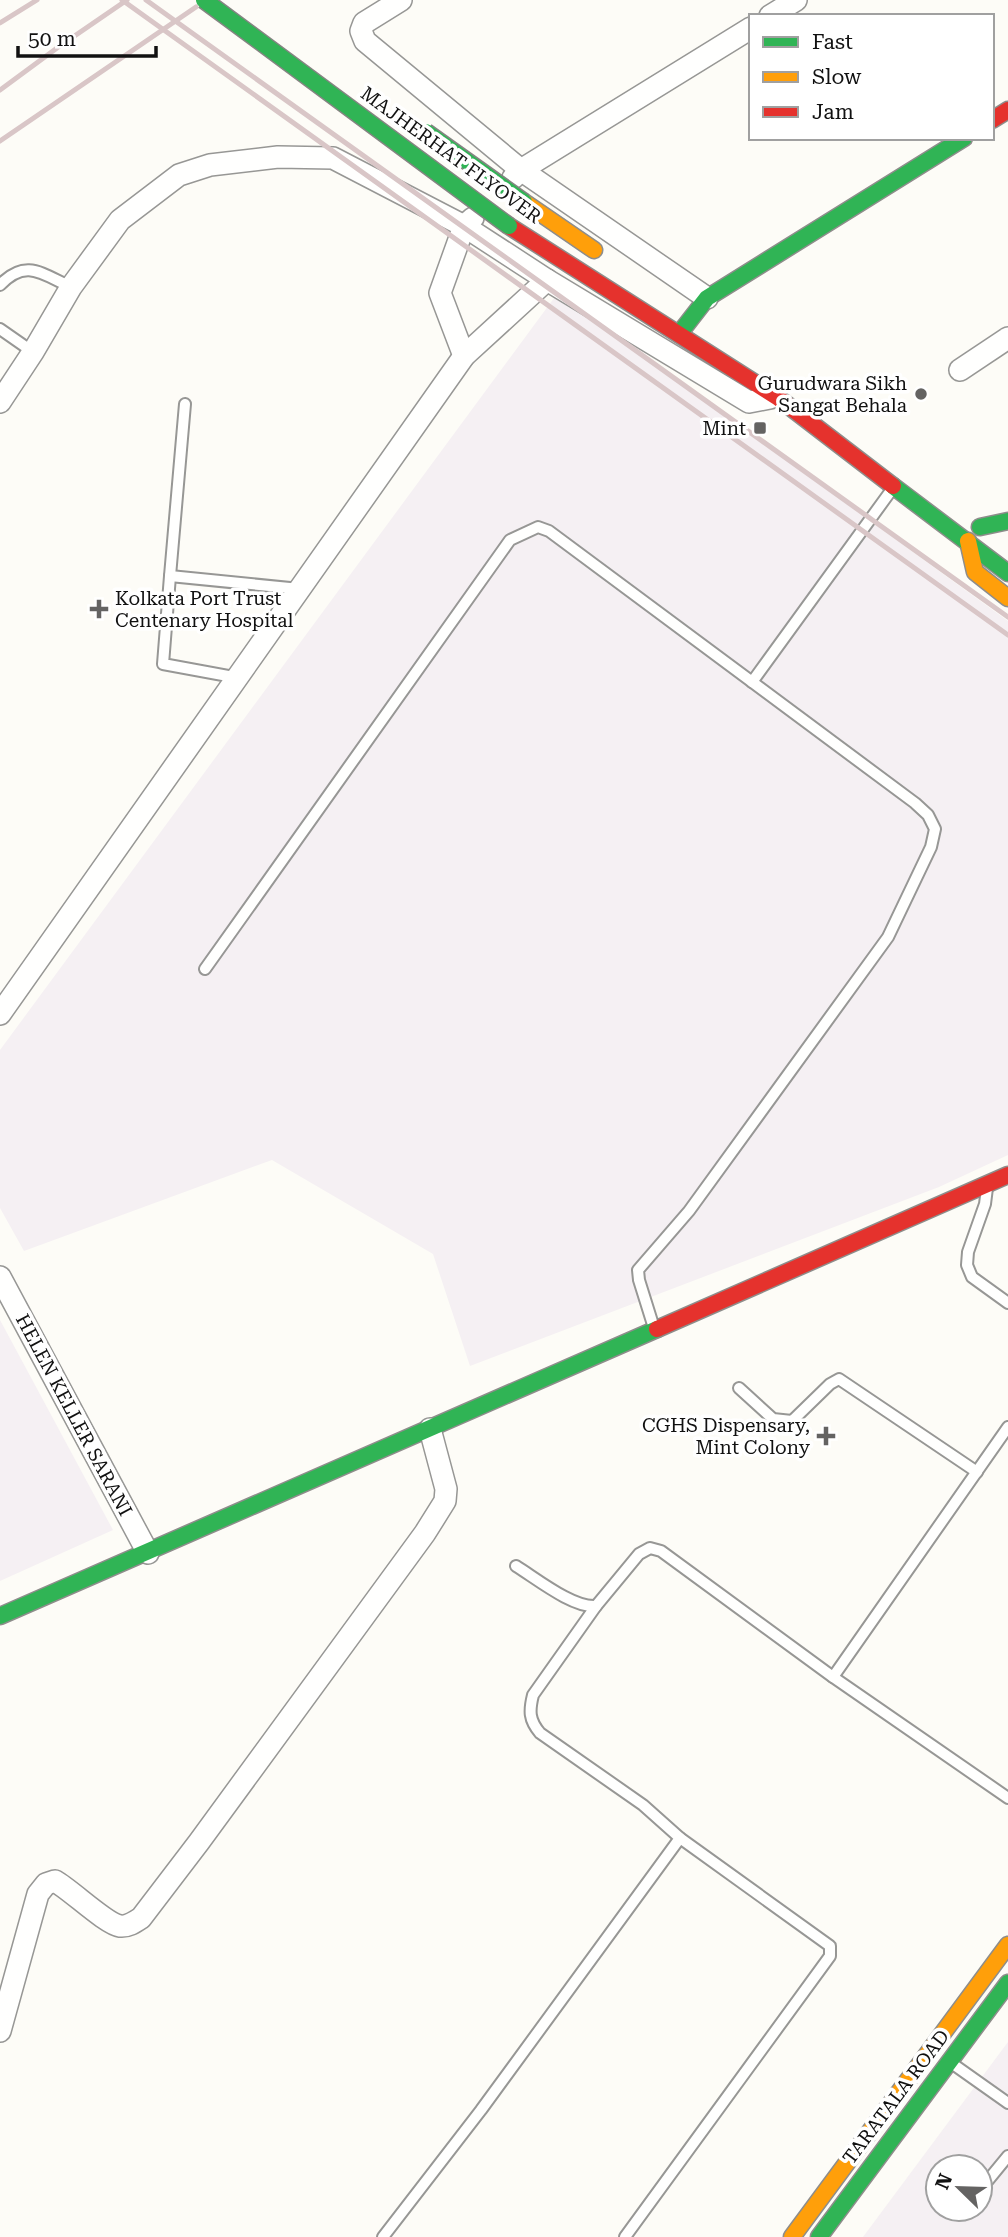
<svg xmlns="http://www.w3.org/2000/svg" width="1008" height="2237" viewBox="0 0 1008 2237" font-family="'Roboto Serif',serif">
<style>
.industrial{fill:#f5f0f3;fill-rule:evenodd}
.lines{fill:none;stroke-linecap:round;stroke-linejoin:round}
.lane-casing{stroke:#979795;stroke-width:14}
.street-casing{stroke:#979795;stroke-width:24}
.fast-casing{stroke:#8e8d8b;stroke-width:19}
.slow-casing{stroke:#8e8d8b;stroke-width:19}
.jam-casing{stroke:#8e8d8b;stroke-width:19}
.lane{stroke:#fffffe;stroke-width:10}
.street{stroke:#fffffe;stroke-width:21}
.fast{stroke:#30b455;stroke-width:16}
.slow{stroke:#ff9f0a;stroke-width:16}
.jam{stroke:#e5322d;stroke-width:16}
.rail{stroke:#d9c6c7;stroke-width:5}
.fast-bridge-casing{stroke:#858482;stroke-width:19;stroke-linecap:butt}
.fast-bridge{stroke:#30b455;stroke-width:16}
.poi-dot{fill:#646362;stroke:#fff;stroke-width:2.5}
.labels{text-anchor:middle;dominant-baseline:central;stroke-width:7;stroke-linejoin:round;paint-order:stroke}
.street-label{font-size:19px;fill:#111;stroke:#fff}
.poi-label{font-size:19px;fill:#111;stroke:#fff;text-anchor:end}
</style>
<rect width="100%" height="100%" fill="#fdfcf7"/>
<g class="industrial">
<path d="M557 294 1008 621V1155L939 1187 470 1366 433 1254 272 1160 24 1251 0 1208V1050Z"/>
<path d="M0 1320 113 1530 0 1581Z"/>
<path d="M1008 2042V2237H863ZM938 2167H980V2209H938Z"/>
</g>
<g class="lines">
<defs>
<g id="lane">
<path d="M0 285C26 258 42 274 71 287"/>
<path d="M0 329 33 352"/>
<path d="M170 576 185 404"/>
<path d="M239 678 163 664 170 576 300 589"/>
<path d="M752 682 890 492"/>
<path d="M205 969 510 540 538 527 549 531 915 803 928 815 935 829 931 847 888 937 689 1211 638 1270 639 1280 654 1328"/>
<path d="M987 1188 985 1204 968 1252 967 1265 972 1277 1008 1303"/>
<path d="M739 1388 773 1419 792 1421 830 1384 839 1379 977 1472"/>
<path d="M516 1566C537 1579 573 1608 596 1606L639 1554 650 1548 661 1551 833 1677 1008 1798"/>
<path d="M833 1677 1008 1427"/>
<path d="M950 2062 1008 2103"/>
<path d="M980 2190 1008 2156"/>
<path d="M383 2237 481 2110 680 1838 643 1805 540 1733C529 1720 529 1711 533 1695L596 1606"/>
<path d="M625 2237 830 1956V1946L680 1838"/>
</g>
<g id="street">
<path d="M401 0 364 23 361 31 365 41 521 170 707 298"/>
<path d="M770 16 796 0"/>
<path d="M513 178 521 170 751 28"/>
<path d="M464 356 440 293 464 226 473 218"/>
<path d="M960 370 1008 338"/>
<path d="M0 402 33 352 71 287 120 220 179 175 210 165 278 157 333 158 464 226 547 280 749 402 770 398"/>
<path d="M0 1014 464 356 547 280"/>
<path d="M0 1277 148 1553"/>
<path d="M0 2031 38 1894 46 1884 55 1881C71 1890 106 1924 120 1926 128 1927 135 1922 141 1918L199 1842 425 1533 445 1501 446 1489 430 1429"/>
</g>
<g id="fast">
<path d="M679 334 707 298 964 138"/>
<path d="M893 486 1008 573"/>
<path d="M980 527 1008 521"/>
<path d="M0 1616 657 1329"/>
<path d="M819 2237 1008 1983"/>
</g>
<g id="slow">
<path d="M524 202 594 250"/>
<path d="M968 541 975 572 1008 598"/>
<path d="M792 2237 1008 1945"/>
</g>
<g id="jam">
<path d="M992 120 1008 110"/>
<path d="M509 226 777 397 893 486"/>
<path d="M657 1329 1008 1175"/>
</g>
</defs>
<use href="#lane" class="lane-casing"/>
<use href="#street" class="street-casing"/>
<use href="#fast" class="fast-casing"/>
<use href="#slow" class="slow-casing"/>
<use href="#jam" class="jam-casing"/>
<use href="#lane" class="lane"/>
<use href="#street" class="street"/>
<use href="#fast" class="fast"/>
<use href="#slow" class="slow"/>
<use href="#jam" class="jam"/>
<g class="rail">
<path d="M122 0 1008 635"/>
<path d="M146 0 1008 617"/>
<path d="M0 23 37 0"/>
<path d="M0 90 57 48 127 0"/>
<path d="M0 141 196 7"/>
</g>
<defs>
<g id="fast-bridge">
<path d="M204 0 509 226"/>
<path d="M426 132 524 202"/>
</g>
</defs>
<use href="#fast-bridge" class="fast-bridge-casing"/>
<use href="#fast-bridge" class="fast-bridge"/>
</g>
<g class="poi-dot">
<circle cx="921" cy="394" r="7"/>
<rect x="753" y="421" width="14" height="14" rx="3.5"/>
<path d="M95.5 598.5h7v7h7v7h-7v7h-7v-7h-7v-7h7z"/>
<path d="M822.5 1425.5h7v7h7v7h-7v7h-7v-7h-7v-7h7z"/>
</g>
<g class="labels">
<g class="street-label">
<text transform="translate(451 155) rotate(36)">MAJHERHAT FLYOVER</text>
<text transform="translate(74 1415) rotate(62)">HELEN KELLER SARANI</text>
<text transform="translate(896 2097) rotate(-53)">TARATALA ROAD</text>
</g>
<g class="poi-label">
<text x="907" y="383">Gurudwara Sikh<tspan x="907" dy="22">Sangat Behala</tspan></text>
<text x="746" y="428">Mint</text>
<text x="115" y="598" text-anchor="start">Kolkata Port Trust<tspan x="115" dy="22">Centenary Hospital</tspan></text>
<text x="810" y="1425">CGHS Dispensary,<tspan x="810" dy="22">Mint Colony</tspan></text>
</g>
</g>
<rect x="749" y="14" width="245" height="126" fill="#ffffff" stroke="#a0a0a0" stroke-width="2"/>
<rect x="763" y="37" width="35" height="10" fill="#30b455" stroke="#a0a0a0" stroke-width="2"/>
<text x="812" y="49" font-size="21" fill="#111111">Fast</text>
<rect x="763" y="72" width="35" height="10" fill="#ff9f0a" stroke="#a0a0a0" stroke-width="2"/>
<text x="812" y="84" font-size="21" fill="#111111">Slow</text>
<rect x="763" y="107" width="35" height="10" fill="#e5322d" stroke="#a0a0a0" stroke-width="2"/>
<text x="812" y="119" font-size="21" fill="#111111">Jam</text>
<g transform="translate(959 2188) rotate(293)"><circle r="33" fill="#ffffff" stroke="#a0a0a0" stroke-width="2"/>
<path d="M0-5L12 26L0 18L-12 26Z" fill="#646362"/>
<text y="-10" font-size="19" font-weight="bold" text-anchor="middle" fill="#111111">N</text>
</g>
<path d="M18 46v10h138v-10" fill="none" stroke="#111111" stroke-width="3.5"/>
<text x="28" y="46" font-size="21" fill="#111111" stroke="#ffffff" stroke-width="5" paint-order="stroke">50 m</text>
</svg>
